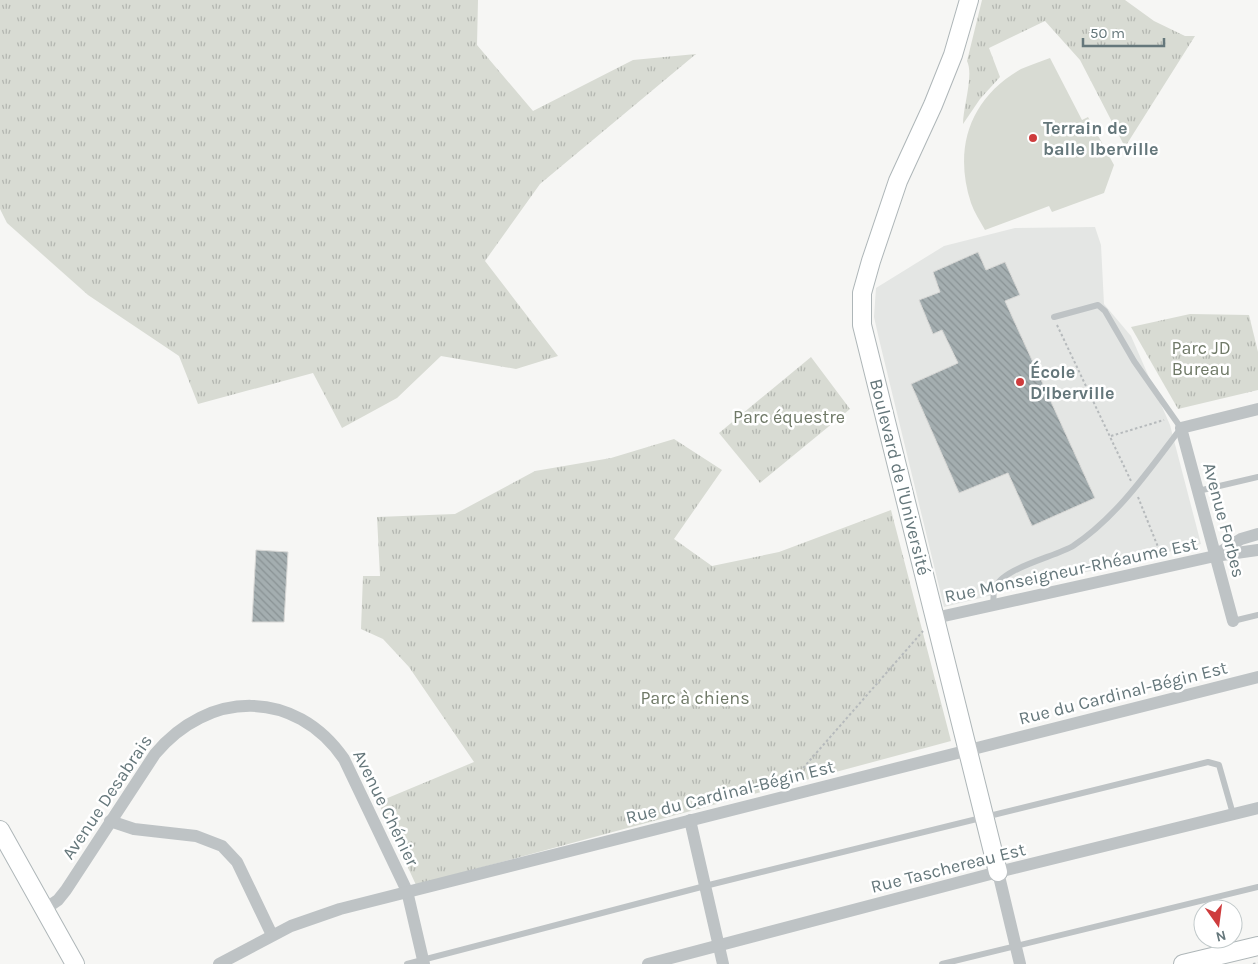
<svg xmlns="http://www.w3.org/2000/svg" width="1258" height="964" viewBox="0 0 1258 964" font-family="Karla,sans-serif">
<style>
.built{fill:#e4e6e4}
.grass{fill:url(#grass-tufts)}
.pitch{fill:#d8dbd3}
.building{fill:url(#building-back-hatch);stroke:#d8d8d6}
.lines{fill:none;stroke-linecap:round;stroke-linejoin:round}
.secondary-casing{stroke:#aeb6b8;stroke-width:20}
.path{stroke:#b6babc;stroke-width:2;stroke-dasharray:2.5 2.5;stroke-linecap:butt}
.lane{stroke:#bec3c5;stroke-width:6}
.street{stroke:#bec3c5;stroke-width:12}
.secondary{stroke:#fff;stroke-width:18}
.poi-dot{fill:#ce3c3d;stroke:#fff;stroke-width:2}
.labels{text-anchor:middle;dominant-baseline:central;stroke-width:5;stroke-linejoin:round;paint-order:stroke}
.poi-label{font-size:18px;font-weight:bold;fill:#65777b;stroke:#fff;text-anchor:start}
.park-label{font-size:18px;fill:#6f7967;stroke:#fff}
.street-label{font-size:18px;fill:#65777b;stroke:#fff}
</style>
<defs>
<pattern id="grass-tufts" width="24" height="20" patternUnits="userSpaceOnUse" patternTransform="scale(1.25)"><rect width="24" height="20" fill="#d8dbd3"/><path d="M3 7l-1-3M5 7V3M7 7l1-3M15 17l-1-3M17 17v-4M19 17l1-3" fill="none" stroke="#b3b6b0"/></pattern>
<pattern id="building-back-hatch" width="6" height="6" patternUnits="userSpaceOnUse" patternTransform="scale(1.25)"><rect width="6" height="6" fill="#a4aeb0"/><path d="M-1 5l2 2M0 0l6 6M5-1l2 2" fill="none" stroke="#899294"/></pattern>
</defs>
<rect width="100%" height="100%" fill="#f6f6f4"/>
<path class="built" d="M1095 227 1101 245 1104 304 1131 336 1170 425 1201 544 944 607 879 339 874 317 876 288 944 246 1015 228Z"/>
<g class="grass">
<path d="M0 0H478L477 45 533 111 633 60 696 54 540 184 485 261 558 356 516 369 441 356 397 398 342 428 313 373 198 404 179 356 88 295 7 223 0 209Z"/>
<path d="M982 0H1125L1154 21 1185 36H1195L1125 147 1080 60 1045 21 989 48 1000 77 980 99 963 124C963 107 974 75 967 61Z"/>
<path d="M1190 314 1249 315 1258 352V390L1178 409 1131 327Z"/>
<path d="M811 357 850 409 760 483 719 433Z"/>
<path d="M674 439 722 470 674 539 712 566 779 552 891 510 951 741 416 885 378 802 474 762 409 667 383 639 361 629 363 576H380L377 517 455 514 535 471 611 458Z"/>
</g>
<path class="pitch" d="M1050 58 1082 120 1088 117 1114 165 1104 193 1052 212 1049 206 985 230C980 221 974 212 971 203 953 148 970 98 1021 69 1030 65 1040 62 1050 58Z"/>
<g class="building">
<path d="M978 252 986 270 1005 262 1020 295 1005 301 1095 498 1032 526 1008 473 959 493 911 384 958 363 942 330 933 334 919 300 940 292 933 272Z"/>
<path d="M256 550 288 552 284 622H252Z"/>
</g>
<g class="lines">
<defs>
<g id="secondary">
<path d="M969 0 953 55 933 105 898 181 871 261 862 293V325L998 872"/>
<path d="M0 830 75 964"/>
<path d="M1183 964 1258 946"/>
</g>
</defs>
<use href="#secondary" class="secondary-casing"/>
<g class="path">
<path d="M1057 325 1131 481"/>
<path d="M1111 436 1164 420"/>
<path d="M1138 497 1162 557"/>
<path d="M790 783 923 631"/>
<path d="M1253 964 1258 963"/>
</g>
<g class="lane">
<path d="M1198 491 1258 477"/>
<path d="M993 605C994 600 993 594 994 590 1000 568 1055 557 1073 546 1117 517 1149 470 1181 428L1134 361 1105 311 1098 305 1054 317"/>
<path d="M1233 621 1258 615"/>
<path d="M407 964 705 886 1208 762 1219 765 1233 814"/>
<path d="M942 964 1258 887"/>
</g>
<g class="street">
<path d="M1217 554 1241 539 1258 534"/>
<path d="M935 618 1215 556 1258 550"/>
<path d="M1233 621 1181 428 1258 409"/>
<path d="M690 820 723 964"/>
<path d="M110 821 134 829 196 836 222 846 237 862 272 935"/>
<path d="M998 872 1020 964"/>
<path d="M45 909 58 900 66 890 155 754C208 690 295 688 344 759L407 891 424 964"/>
<path d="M219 964 291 926 340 909 1258 677"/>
<path d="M648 964 998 872 1258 808"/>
</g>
<use href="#secondary" class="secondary"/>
</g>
<g class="poi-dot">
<circle cx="1033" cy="138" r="5"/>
<circle cx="1020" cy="382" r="5"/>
</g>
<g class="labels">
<g class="poi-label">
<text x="1043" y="128">Terrain de<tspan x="1043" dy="21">balle Iberville</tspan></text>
<text x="1030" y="372">École<tspan x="1030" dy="21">D'Iberville</tspan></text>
</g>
<g class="park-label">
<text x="1201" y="348">Parc JD<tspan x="1201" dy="21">Bureau</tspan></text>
<text x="789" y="417">Parc équestre</text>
<text x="695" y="698">Parc à chiens</text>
</g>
<g class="street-label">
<text transform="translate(900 477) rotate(76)">Boulevard de l'Université</text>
<text transform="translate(1224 520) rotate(75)">Avenue Forbes</text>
<text transform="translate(1071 570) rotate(-12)">Rue Monseigneur-Rhéaume Est</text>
<text transform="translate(1123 693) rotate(-14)">Rue du Cardinal-Bégin Est</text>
<text transform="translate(730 792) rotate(-14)">Rue du Cardinal-Bégin Est</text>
<text transform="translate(107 797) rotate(-56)">Avenue Desabrais</text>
<text transform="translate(386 808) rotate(64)">Avenue Chénier</text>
<text transform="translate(948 868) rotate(-14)">Rue Taschereau Est</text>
</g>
</g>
<g transform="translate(1218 924) rotate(166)"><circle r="24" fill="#ffffff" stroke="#c1c9ca"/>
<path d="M0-4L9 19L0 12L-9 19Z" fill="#ce3c3d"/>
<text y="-8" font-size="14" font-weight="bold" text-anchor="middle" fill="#65777b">N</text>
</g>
<path d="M1083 38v8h81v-8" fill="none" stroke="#65777b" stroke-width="2.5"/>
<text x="1090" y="38" font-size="15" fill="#65777b" stroke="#ffffff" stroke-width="4" paint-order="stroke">50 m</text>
</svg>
